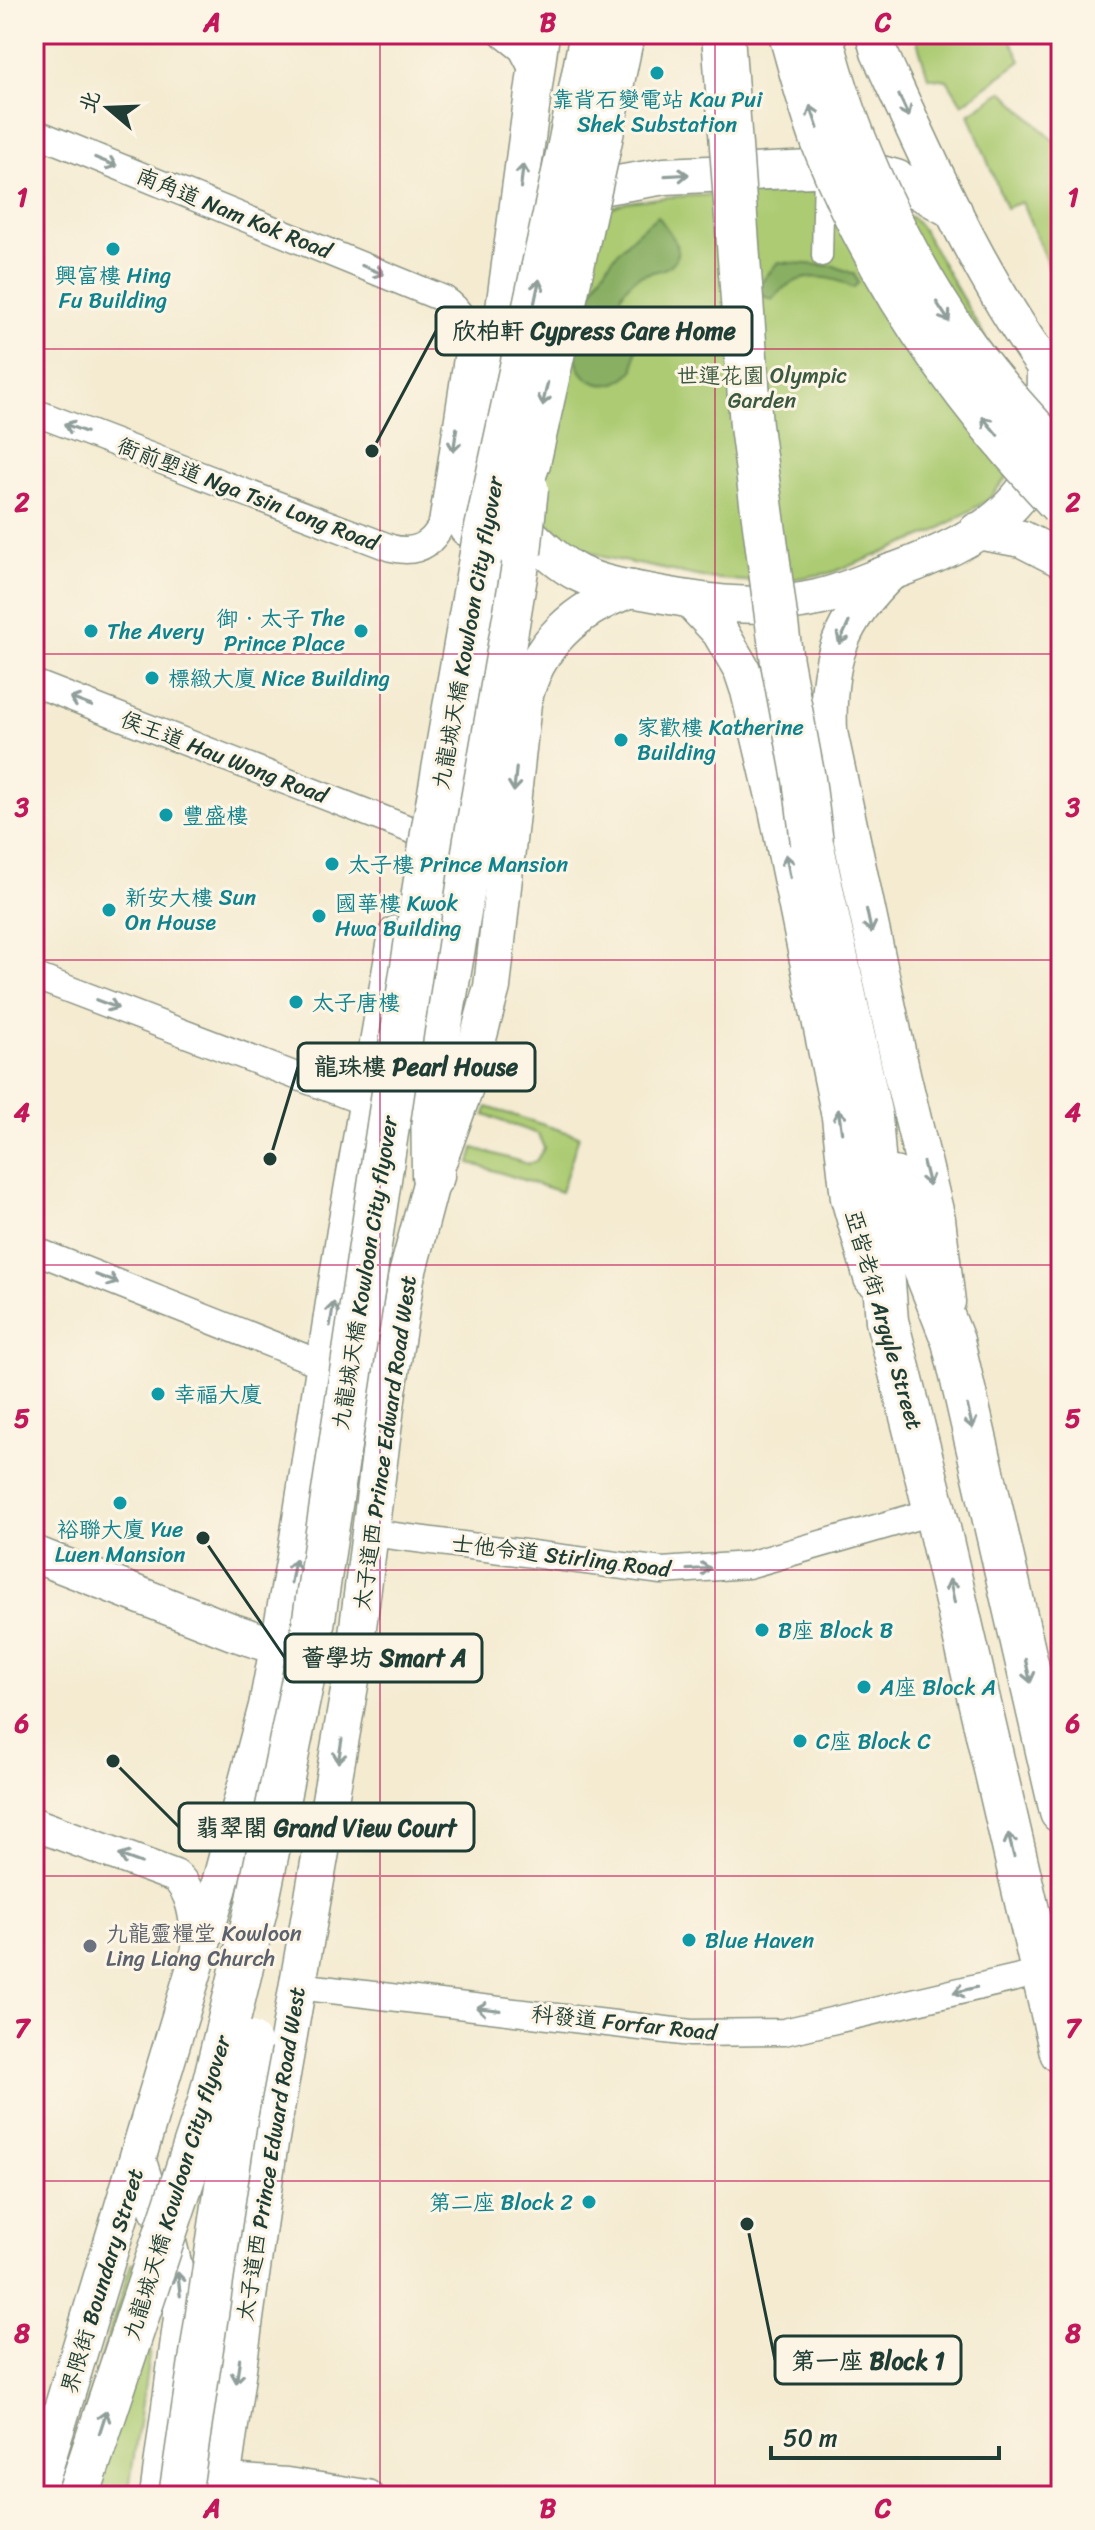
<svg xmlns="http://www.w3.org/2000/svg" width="1095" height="2530" viewBox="0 0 1095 2530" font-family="Sriracha,'LXGW WenKai TC',sans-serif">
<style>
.green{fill:#accb72;stroke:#668453;stroke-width:2}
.forest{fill:#89af64;stroke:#54764c;stroke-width:2}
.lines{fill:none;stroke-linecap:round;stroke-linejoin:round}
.pedestrian-casing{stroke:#8a9482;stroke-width:23}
.minor-casing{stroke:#8a9482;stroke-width:29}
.tertiary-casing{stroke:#8a9482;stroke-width:35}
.secondary-casing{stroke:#8a9482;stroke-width:39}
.primary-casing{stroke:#8a9482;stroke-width:45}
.pedestrian{stroke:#fff;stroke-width:20}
.minor{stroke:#fff;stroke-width:26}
.tertiary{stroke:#fff;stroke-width:32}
.secondary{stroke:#fff;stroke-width:36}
.primary{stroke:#fff;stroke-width:42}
.primary-bridge-casing{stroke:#8a9482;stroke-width:45;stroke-linecap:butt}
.primary-bridge{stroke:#fff;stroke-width:42}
.oneway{stroke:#8f9e9a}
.grid{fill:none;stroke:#c2185b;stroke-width:2;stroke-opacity:0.55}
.culture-dot{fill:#0f9aa8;stroke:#fcf5e5;stroke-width:3}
.worship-dot{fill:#6b7280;stroke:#fcf5e5;stroke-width:3}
.labels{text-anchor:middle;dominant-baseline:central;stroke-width:6;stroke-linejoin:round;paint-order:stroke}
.culture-label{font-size:22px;fill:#0d838f;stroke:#fcf5e5;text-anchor:start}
.street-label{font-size:22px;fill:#1f3d34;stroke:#fcf5e5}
.park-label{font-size:22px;fill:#3b5940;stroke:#fcf5e5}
.worship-label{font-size:22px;fill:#5b616d;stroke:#fcf5e5;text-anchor:start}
.leader{fill:none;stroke:#1f3d34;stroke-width:3}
.callout-dot{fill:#1f3d34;stroke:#fcf5e5;stroke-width:3}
.callout{fill:#fcf5e5;stroke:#1f3d34;stroke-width:3}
.callout-label{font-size:24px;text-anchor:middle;font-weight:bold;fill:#1f3d34}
.neatline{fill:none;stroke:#c2185b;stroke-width:3}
.grid-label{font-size:26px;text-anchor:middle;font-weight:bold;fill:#c2185b}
</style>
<rect width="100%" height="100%" fill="#fcf5e5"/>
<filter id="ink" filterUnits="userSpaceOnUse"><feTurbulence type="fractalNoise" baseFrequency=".0125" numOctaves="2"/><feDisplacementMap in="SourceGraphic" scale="16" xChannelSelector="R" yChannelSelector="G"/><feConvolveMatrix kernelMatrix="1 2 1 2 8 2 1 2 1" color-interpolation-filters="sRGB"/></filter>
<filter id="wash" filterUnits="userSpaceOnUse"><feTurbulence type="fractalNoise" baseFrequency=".006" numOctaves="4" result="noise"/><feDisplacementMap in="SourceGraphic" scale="32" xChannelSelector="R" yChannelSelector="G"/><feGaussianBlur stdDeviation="1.8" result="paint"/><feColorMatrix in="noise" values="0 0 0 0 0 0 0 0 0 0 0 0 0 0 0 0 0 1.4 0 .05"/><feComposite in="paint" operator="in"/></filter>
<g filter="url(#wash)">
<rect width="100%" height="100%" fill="#f4ebd1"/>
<g class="green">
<path d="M915 34H1008L1021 61 962 104 947 80 928 77Z"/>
<path d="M1003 91 1061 148V297L1022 202 1006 208 969 114Z"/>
<path d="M816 190 913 218 923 230 1013 386 1010 473 988 500 934 532 860 562 830 573 769 583 707 578 603 557 572 544 547 522 537 509 591 215 626 202 667 197Z"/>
<path d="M487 1107 579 1136 561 1192 470 1163 474 1148 528 1164 536 1161 544 1148 538 1134 485 1115Z"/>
<path d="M136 2262 150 2327 149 2356 128 2496H58L131 2264Z"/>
</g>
<g class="forest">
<path d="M658 216C665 227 679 241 677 254 673 274 650 269 636 278 610 296 616 328 636 347L634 369C612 397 575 385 575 349 575 341 578 332 580 325 592 278 619 244 658 216Z"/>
<path d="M778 262 834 266 854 274 858 283 853 288C827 272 792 272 773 300L759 294 760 284Z"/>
</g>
</g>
<g filter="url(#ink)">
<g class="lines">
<defs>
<path id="pedestrian" d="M822 256 824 173"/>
<g id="minor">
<path d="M503 34 522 49 535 74"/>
<path d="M34 132 444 299C461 310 468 325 469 345L442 524C431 546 415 554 391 548L34 412"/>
<path d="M34 683 414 831"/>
<path d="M34 976 367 1103"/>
<path d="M34 1250 324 1365"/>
<path d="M371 1533 662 1571 748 1565 935 1511"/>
<path d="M298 1986 691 2033 784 2032 1041 1972"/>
</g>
<g id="tertiary">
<path d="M34 1824 175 1876C196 1893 196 1927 199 1952"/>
<path d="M139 2158 154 2205 169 2238 180 2283V2318L156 2496"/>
<path d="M198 2478 287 2484 367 2496"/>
</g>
<g id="secondary">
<path d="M874 34 879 52C932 168 982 285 1060 387"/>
<path d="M1061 34V35"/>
<path d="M600 187 665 176 856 167 896 178 954 211"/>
<path d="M467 528 504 309 541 34"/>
<path d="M977 531 1022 539 1061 559"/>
<path d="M531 536C545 550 560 564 578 573 600 584 625 588 648 592 705 603 759 611 817 598 845 592 870 579 897 570 942 554 1001 527 1027 486 1049 451 1044 407 1045 367"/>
<path d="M891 572C839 621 826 662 829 732L902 1074 937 1219 947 1302"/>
<path d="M690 600 720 632 742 670 749 691 777 809 840 1117 849 1198 872 1278"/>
<path d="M34 1554 233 1632 302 1655"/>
<path d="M36 2496 219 1887 267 1706 296 1552 345 1231 397 934"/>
<path d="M220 2496 268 2155 352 1674 388 1391 406 1278 433 1176 464 1090 492 987 523 703C536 644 576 608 632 589"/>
</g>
<g id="primary">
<path d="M568 150 591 34"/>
<path d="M598 154 623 34"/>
<path d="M812 843 871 1117 887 1321 935 1511 1061 2052"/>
<path d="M433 1176 432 1079 520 552"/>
<path d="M894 1178 909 1230 953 1341 1061 1812"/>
</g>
</defs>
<use href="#pedestrian" class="pedestrian-casing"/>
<use href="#minor" class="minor-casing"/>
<use href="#tertiary" class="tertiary-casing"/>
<use href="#secondary" class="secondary-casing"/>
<use href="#primary" class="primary-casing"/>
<use href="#pedestrian" class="pedestrian"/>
<use href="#minor" class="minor"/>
<use href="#tertiary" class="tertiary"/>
<use href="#secondary" class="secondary"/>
<use href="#primary" class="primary"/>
<defs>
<g id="primary-bridge">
<path d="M723 34 751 426 782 662 804 779 812 843"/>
<path d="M790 34C801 73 811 113 826 151 880 285 962 400 1061 505"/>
<path d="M821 34C846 137 904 261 966 347 995 387 1028 422 1061 458"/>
<path d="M509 519 529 463 598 154"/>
<path d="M520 552 527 488"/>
<path d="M78 2496 209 2102 257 1905 310 1645 432 833 483 542 568 150"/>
<path d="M180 2496 237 2112 250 2043"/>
</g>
</defs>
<use href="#primary-bridge" class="primary-bridge-casing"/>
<use href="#primary-bridge" class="primary-bridge"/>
</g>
<defs><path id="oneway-shaft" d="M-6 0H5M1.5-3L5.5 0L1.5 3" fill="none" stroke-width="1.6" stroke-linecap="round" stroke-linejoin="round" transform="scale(2)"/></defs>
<g class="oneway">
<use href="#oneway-shaft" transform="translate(904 106) rotate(65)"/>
<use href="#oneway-shaft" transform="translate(814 117) rotate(-109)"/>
<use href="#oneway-shaft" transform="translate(106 162) rotate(22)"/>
<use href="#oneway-shaft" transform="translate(677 175) rotate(-3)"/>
<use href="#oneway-shaft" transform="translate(522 176) rotate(-83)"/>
<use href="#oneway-shaft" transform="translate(373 270) rotate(22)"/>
<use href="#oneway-shaft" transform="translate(537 291) rotate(-78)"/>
<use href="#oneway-shaft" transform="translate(943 312) rotate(57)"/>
<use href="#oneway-shaft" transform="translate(545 394) rotate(103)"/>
<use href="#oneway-shaft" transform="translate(990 426) rotate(-130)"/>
<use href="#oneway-shaft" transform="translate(75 428) rotate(-159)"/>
<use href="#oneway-shaft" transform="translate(455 440) rotate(98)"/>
<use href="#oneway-shaft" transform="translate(844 633) rotate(115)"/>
<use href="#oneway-shaft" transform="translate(81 702) rotate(-159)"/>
<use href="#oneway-shaft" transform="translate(515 780) rotate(96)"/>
<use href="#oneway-shaft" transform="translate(788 866) rotate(-101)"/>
<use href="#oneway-shaft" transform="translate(869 921) rotate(78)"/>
<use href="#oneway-shaft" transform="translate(107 1004) rotate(21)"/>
<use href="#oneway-shaft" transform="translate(840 1121) rotate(-98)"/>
<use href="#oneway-shaft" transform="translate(926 1174) rotate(76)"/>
<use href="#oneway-shaft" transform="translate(107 1279) rotate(21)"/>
<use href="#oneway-shaft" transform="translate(332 1314) rotate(-81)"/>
<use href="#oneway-shaft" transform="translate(970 1417) rotate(77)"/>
<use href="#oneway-shaft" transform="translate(699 1569) rotate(-3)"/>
<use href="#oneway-shaft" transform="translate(293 1571) rotate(-80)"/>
<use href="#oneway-shaft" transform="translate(952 1591) rotate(-102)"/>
<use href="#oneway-shaft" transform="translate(1028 1671) rotate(77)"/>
<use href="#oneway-shaft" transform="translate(340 1751) rotate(99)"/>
<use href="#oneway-shaft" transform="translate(1011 1845) rotate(-104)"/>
<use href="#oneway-shaft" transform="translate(130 1859) rotate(-160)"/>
<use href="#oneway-shaft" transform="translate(965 1990) rotate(167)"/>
<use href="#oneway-shaft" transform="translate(488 2009) rotate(-173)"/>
<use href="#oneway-shaft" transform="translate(179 2284) rotate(-96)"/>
<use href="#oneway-shaft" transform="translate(238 2371) rotate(98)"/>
<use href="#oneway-shaft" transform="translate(103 2422) rotate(-72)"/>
</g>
</g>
<path class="grid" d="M380 34V2496M715 34V2496M34 349H1061M34 654H1061M34 960H1061M34 1265H1061M34 1570H1061M34 1876H1061M34 2181H1061"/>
<g class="culture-dot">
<circle cx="657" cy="73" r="8"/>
<circle cx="113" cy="249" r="8"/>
<circle cx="91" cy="631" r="8"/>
<circle cx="361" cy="631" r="8"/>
<circle cx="152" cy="678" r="8"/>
<circle cx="621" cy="740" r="8"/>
<circle cx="166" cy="815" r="8"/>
<circle cx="332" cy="864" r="8"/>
<circle cx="109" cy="910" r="8"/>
<circle cx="319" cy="916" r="8"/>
<circle cx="296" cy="1002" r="8"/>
<circle cx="158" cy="1394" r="8"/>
<circle cx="120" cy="1503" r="8"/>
<circle cx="762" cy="1630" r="8"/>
<circle cx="864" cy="1687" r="8"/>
<circle cx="800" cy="1741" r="8"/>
<circle cx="689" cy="1940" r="8"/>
<circle cx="589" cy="2202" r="8"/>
</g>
<circle class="worship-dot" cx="90" cy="1946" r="8"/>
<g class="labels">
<g class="culture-label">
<text x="657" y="99" text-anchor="middle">靠背石變電站 Kau Pui<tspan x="657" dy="25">Shek Substation</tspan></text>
<text x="113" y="275" text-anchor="middle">興富樓 Hing<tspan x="113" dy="25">Fu Building</tspan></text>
<text x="345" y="618" text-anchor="end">御．太子 The<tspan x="345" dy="25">Prince Place</tspan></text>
<text x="107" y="631">The Avery</text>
<text x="168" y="678">標緻大廈 Nice Building</text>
<text x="637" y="727">家歡樓 Katherine<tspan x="637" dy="25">Building</tspan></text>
<text x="182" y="815">豐盛樓</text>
<text x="348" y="864">太子樓 Prince Mansion</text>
<text x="125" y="897">新安大樓 Sun<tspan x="125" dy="25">On House</tspan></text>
<text x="335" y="903">國華樓 Kwok<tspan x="335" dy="25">Hwa Building</tspan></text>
<text x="312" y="1002">太子唐樓</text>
<text x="174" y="1394">幸福大廈</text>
<text x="120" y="1529" text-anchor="middle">裕聯大廈 Yue<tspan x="120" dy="25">Luen Mansion</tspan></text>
<text x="778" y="1630">B座 Block B</text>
<text x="880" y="1687">A座 Block A</text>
<text x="816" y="1741">C座 Block C</text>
<text x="705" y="1940">Blue Haven</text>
<text x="573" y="2202" text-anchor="end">第二座 Block 2</text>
</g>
<g class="street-label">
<text transform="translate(234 213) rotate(22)">南角道 Nam Kok Road</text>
<text transform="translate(248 494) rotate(21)">衙前塱道 Nga Tsin Long Road</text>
<text transform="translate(468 633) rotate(-80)">九龍城天橋 Kowloon City flyover</text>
<text transform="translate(224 757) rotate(21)">侯王道 Hau Wong Road</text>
<text transform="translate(365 1273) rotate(-81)">九龍城天橋 Kowloon City flyover</text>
<text transform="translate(884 1320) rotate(74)">亞皆老街 Argyle Street</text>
<text transform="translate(385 1443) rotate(-82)">太子道西 Prince Edward Road West</text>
<text transform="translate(561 1556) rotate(7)">士他令道 Stirling Road</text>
<text transform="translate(624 2023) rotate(6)">科發道 Forfar Road</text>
<text transform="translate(271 2154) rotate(-81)">太子道西 Prince Edward Road West</text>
<text transform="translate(177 2188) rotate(-73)">九龍城天橋 Kowloon City flyover</text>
<text transform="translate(102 2281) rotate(-73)">界限街 Boundary Street</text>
</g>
<g class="park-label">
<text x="762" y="375">世運花園 Olympic<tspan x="762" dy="25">Garden</tspan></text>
</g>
<g class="worship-label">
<text x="106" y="1933">九龍靈糧堂 Kowloon<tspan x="106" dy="25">Ling Liang Church</tspan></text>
</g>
</g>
<path class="leader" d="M372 451L436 331M270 1159L298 1067M203 1538L285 1658M113 1761L179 1827M747 2224L775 2360"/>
<g class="callout-dot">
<circle cx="372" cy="451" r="8"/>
<circle cx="270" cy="1159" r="8"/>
<circle cx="203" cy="1538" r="8"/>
<circle cx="113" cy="1761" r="8"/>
<circle cx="747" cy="2224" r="8"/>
</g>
<g class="callout">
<rect x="436" y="307" width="316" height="48" rx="8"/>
<rect x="298" y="1043" width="237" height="48" rx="8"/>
<rect x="285" y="1634" width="197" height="48" rx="8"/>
<rect x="179" y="1803" width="295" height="48" rx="8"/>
<rect x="775" y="2336" width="186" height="48" rx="8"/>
</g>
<g class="callout-label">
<text x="594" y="339">欣柏軒 Cypress Care Home</text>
<text x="416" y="1075">龍珠樓 Pearl House</text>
<text x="384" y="1666">薈學坊 Smart A</text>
<text x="326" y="1836">翡翠閣 Grand View Court</text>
<text x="868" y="2369">第一座 Block 1</text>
</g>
<rect width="1095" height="2530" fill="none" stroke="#fcf5e5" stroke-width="88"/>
<g transform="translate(108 108) rotate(289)" stroke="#fcf5e5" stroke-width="6" paint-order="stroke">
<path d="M0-6L14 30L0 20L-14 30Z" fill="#1f3d34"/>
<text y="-12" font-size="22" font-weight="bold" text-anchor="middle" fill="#1f3d34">北</text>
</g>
<path d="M771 2446v12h228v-12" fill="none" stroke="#1f3d34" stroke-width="4"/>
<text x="783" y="2446" font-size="24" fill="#1f3d34" stroke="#fcf5e5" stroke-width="6" paint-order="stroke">50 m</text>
<rect x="44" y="44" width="1007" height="2442" class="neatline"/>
<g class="grid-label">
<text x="212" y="31">A</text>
<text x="548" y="31">B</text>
<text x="883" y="31">C</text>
<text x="22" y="206">1</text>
<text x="1073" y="206">1</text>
<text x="22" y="511">2</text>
<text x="1073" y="511">2</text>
<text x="22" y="816">3</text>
<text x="1073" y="816">3</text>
<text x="22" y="1121">4</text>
<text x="1073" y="1121">4</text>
<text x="22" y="1427">5</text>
<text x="1073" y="1427">5</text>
<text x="22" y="1732">6</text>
<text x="1073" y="1732">6</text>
<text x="22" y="2037">7</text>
<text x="1073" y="2037">7</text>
<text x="22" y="2342">8</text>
<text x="1073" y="2342">8</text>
<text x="212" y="2517">A</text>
<text x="548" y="2517">B</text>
<text x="883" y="2517">C</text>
</g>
</svg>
